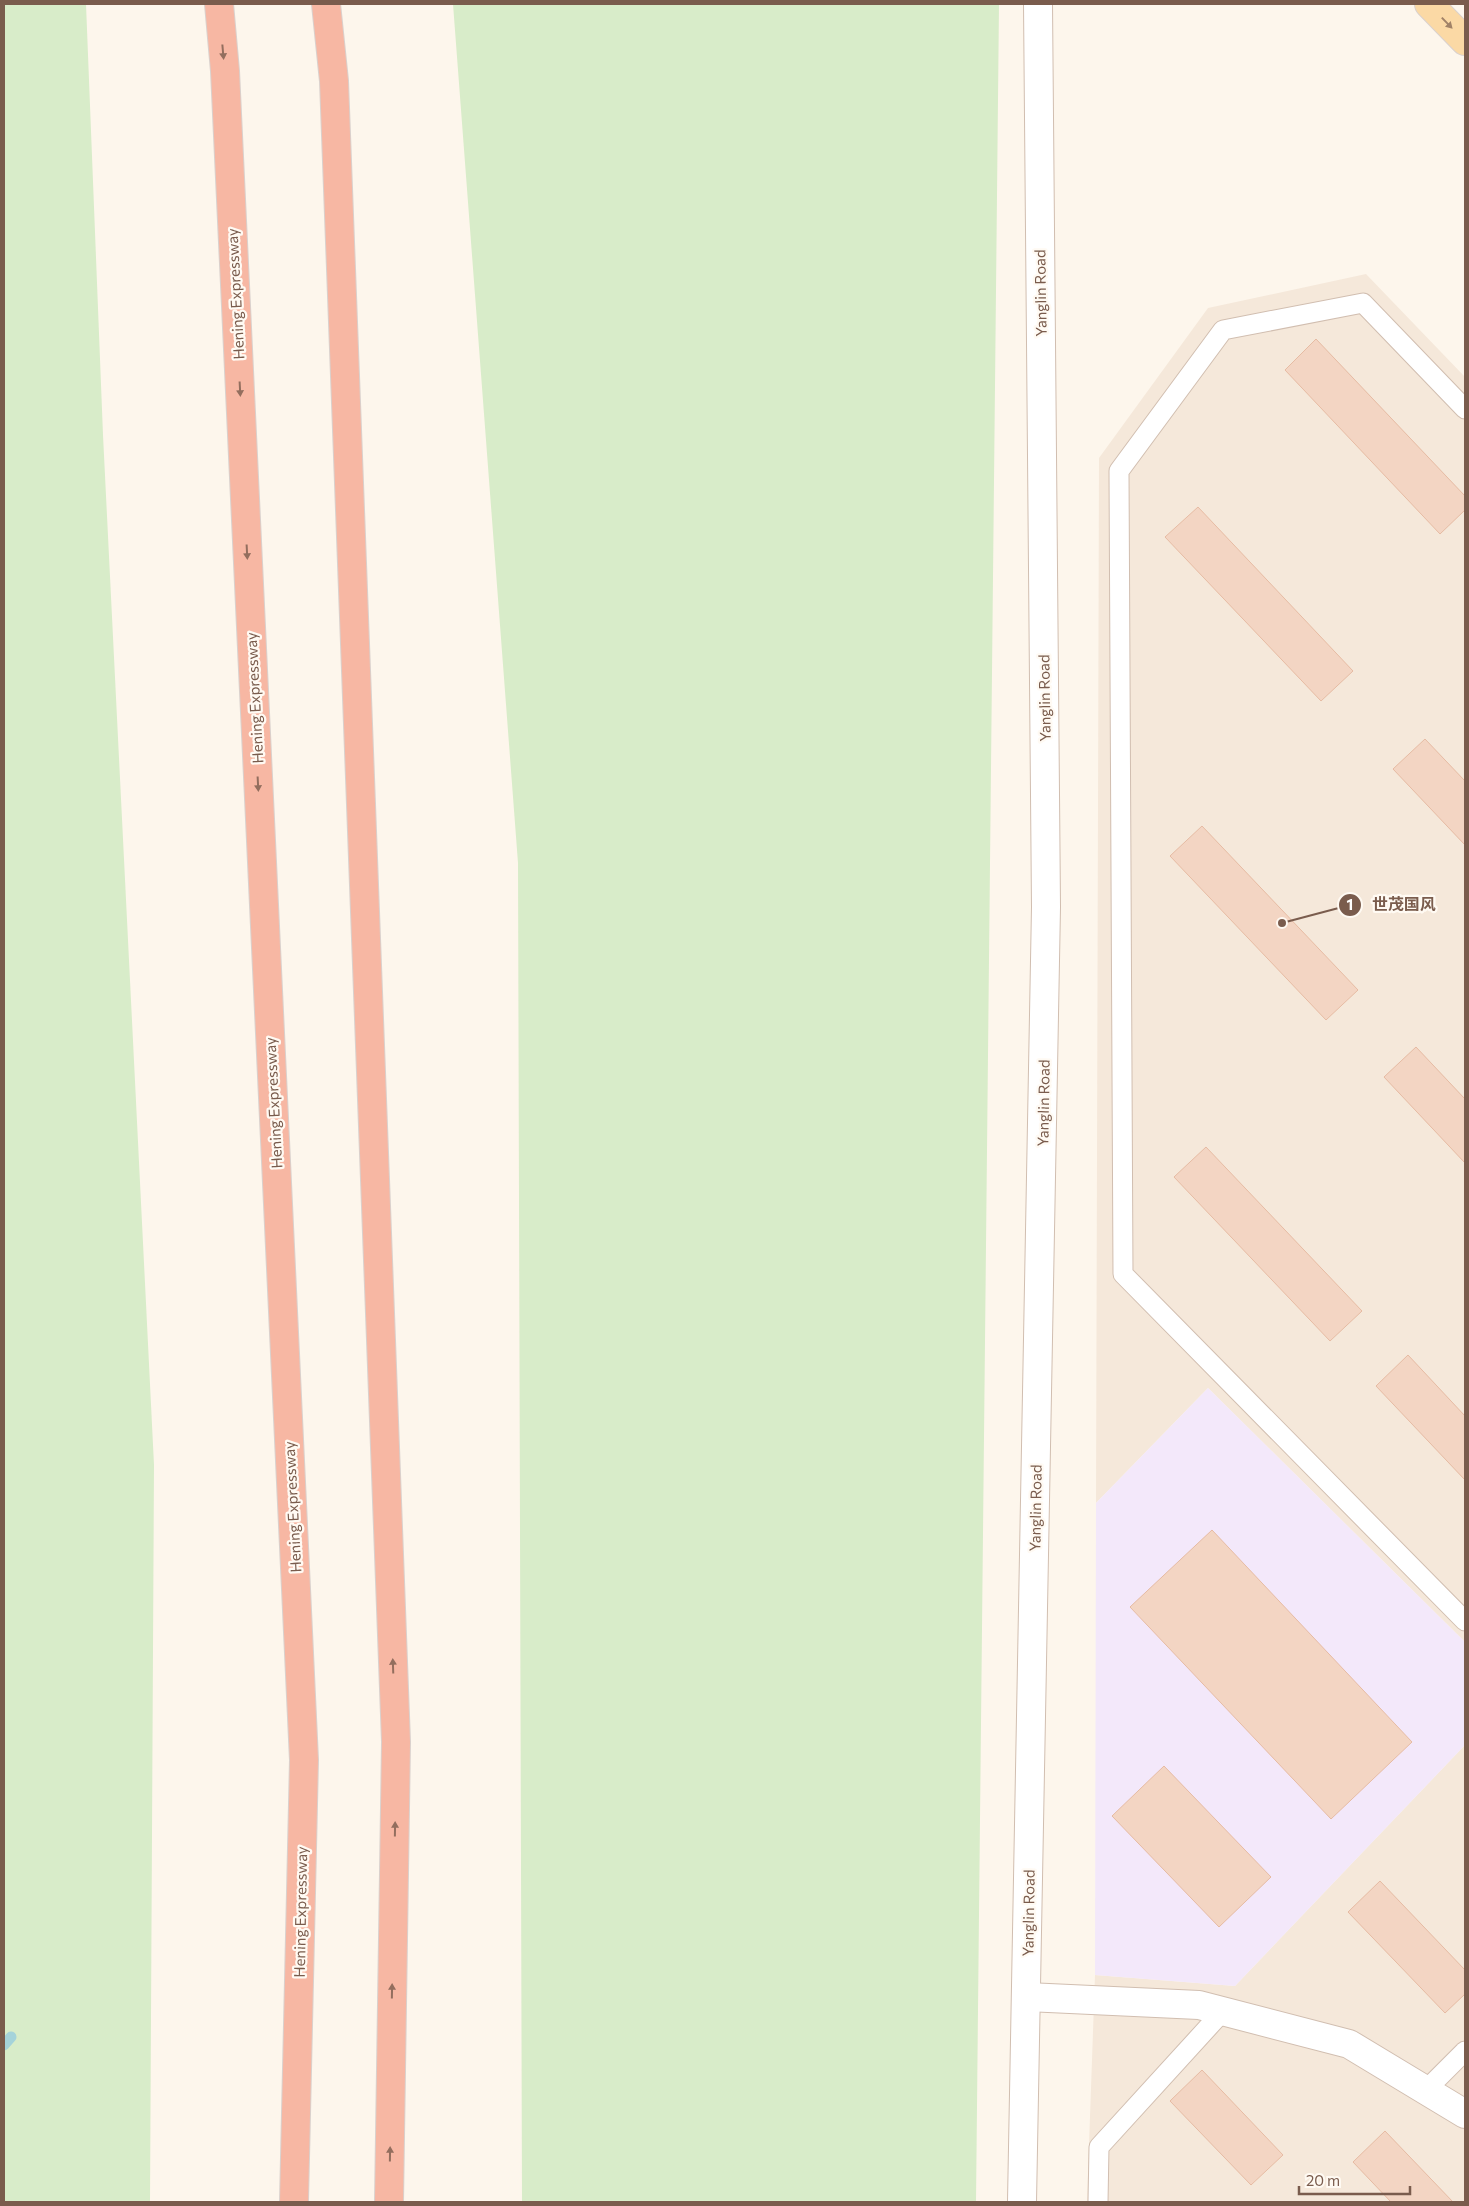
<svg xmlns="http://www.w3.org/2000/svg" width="1469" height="2206" viewBox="0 0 1469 2206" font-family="Commissioner,'Noto Sans SC',sans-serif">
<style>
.residential{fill:#f5e8da}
.education{fill:#f3e8fa}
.green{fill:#d8ecc9}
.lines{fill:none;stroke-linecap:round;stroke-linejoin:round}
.stream{stroke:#a5d3da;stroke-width:11}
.building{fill:#f3d5c3;stroke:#e6bba3}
.service-casing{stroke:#d1beb0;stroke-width:21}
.minor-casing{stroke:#d1beb0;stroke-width:30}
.tertiary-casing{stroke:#d1beb0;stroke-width:30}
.primary-casing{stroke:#dad1cd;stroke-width:30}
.motorway-casing{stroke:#dad1cd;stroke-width:30}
.service{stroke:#fff;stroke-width:19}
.minor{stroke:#fff;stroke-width:28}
.tertiary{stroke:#fff;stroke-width:28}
.primary{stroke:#fbd9a5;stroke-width:28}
.motorway{stroke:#f7b7a3;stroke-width:28}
.oneway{fill:#a18267}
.oneway2{fill:#936e5e}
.labels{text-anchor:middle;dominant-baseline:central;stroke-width:4.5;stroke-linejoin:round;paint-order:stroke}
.street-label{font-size:15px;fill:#7a5c4d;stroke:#fffaf3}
.leader{fill:none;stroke:#7a5c4d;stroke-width:2}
.callout-dot{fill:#7a5c4d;stroke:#fffaf3;stroke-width:2}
.mark-label{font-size:15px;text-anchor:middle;font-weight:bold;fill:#fff}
.callout-label{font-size:16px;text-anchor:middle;font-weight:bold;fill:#7a5c4d;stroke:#fffaf3;stroke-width:4.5;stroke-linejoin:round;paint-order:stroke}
</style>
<rect width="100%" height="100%" fill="#fdf6ec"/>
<g class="residential">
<path d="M1366 274 1465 377V1642L1208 1388 1096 1503 1099 458 1208 308Z"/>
<path d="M1465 1745V2202H1087L1095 1975 1235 1986Z"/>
</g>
<path class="education" d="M1208 1388 1465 1642V1745L1235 1986 1095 1975 1096 1503Z"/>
<g class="green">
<path d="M4 4H86L103 435 154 1465 150 2202H4Z"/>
<path d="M453 4H999L976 2202H522L518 863Z"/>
</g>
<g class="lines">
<path class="stream" d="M4 2045 11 2037"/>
</g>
<g class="building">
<path d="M1316 339 1465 496V510L1440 534 1285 370Z"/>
<path d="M1198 507 1353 671 1321 701 1165 537Z"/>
<path d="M1425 739 1465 781V845L1393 769Z"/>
<path d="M1202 826 1358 990 1326 1020 1170 856Z"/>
<path d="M1416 1047 1465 1099V1163L1384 1077Z"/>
<path d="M1206 1147 1362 1311 1330 1341 1174 1177Z"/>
<path d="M1408 1355 1465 1416V1480L1376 1386Z"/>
<path d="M1212 1530 1412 1742 1331 1819 1130 1607Z"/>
<path d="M1164 1766 1271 1877 1219 1927 1112 1816Z"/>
<path d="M1380 1881 1465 1970V1994L1445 2013 1348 1912Z"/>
<path d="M1202 2070 1283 2155 1251 2185 1170 2101Z"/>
<path d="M1385 2131 1453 2202H1391L1353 2162Z"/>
</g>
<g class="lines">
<defs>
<g id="service">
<path d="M1465 409 1363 303 1223 330 1119 471 1123 1274 1465 1621"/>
<path d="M1426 2090 1465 2051"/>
<path d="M1098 2202 1099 2147 1223 2011"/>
</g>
<path id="minor" d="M1027 1997 1199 2005 1349 2044 1465 2114"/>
<path id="tertiary" d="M1022 2202 1046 907 1038 4"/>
<path id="primary" d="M1429 4 1465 41"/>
<g id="motorway">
<path d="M219 4 225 71 304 1760 294 2202"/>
<path d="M326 4 334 81 396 1742 389 2202"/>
</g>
</defs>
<use href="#service" class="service-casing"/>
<use href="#minor" class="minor-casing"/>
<use href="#tertiary" class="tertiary-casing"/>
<use href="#primary" class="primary-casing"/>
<use href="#motorway" class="motorway-casing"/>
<use href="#service" class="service"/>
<use href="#minor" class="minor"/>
<use href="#tertiary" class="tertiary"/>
<use href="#primary" class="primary"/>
<use href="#motorway" class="motorway"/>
</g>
<defs><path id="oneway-solid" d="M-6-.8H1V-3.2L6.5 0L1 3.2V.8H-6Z" transform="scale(1.25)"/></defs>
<use class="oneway" href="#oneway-solid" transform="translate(1447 23) rotate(46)"/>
<g class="oneway2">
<use href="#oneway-solid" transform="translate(223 52) rotate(85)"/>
<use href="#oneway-solid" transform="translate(240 389) rotate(87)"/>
<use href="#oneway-solid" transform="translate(247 552) rotate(87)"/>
<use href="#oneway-solid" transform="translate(258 784) rotate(87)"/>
<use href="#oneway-solid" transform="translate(393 1666) rotate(-92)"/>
<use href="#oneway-solid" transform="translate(395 1829) rotate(-89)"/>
<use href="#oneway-solid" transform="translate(392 1991) rotate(-89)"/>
<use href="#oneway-solid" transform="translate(390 2154) rotate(-89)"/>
</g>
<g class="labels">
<g class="street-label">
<text transform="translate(1040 293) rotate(-91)">Yanglin Road</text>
<text transform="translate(235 294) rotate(-93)">Hening Expressway</text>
<text transform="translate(254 698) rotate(-93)">Hening Expressway</text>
<text transform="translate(1044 698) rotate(-91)">Yanglin Road</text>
<text transform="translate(273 1103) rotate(-93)">Hening Expressway</text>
<text transform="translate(1043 1103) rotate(-89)">Yanglin Road</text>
<text transform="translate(292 1507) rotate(-93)">Hening Expressway</text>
<text transform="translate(1035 1508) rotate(-89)">Yanglin Road</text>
<text transform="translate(300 1912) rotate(-89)">Hening Expressway</text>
<text transform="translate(1028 1913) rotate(-89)">Yanglin Road</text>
</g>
</g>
<path class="leader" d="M1282 923L1350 905"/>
<g class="callout-dot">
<circle cx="1282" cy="923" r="5"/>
<circle cx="1350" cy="905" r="12"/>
</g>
<g class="mark-label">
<text x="1350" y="910">1</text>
</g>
<g class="callout-label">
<text x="1404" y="910">世茂国风</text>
</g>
<rect width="1469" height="2206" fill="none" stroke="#7a5c4d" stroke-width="10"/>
<path d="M1299 2186v8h111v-8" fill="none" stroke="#7a5c4d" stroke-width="2.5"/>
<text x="1306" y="2186" font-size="15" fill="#7a5c4d" stroke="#fffaf3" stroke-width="4" paint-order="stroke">20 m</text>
</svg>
